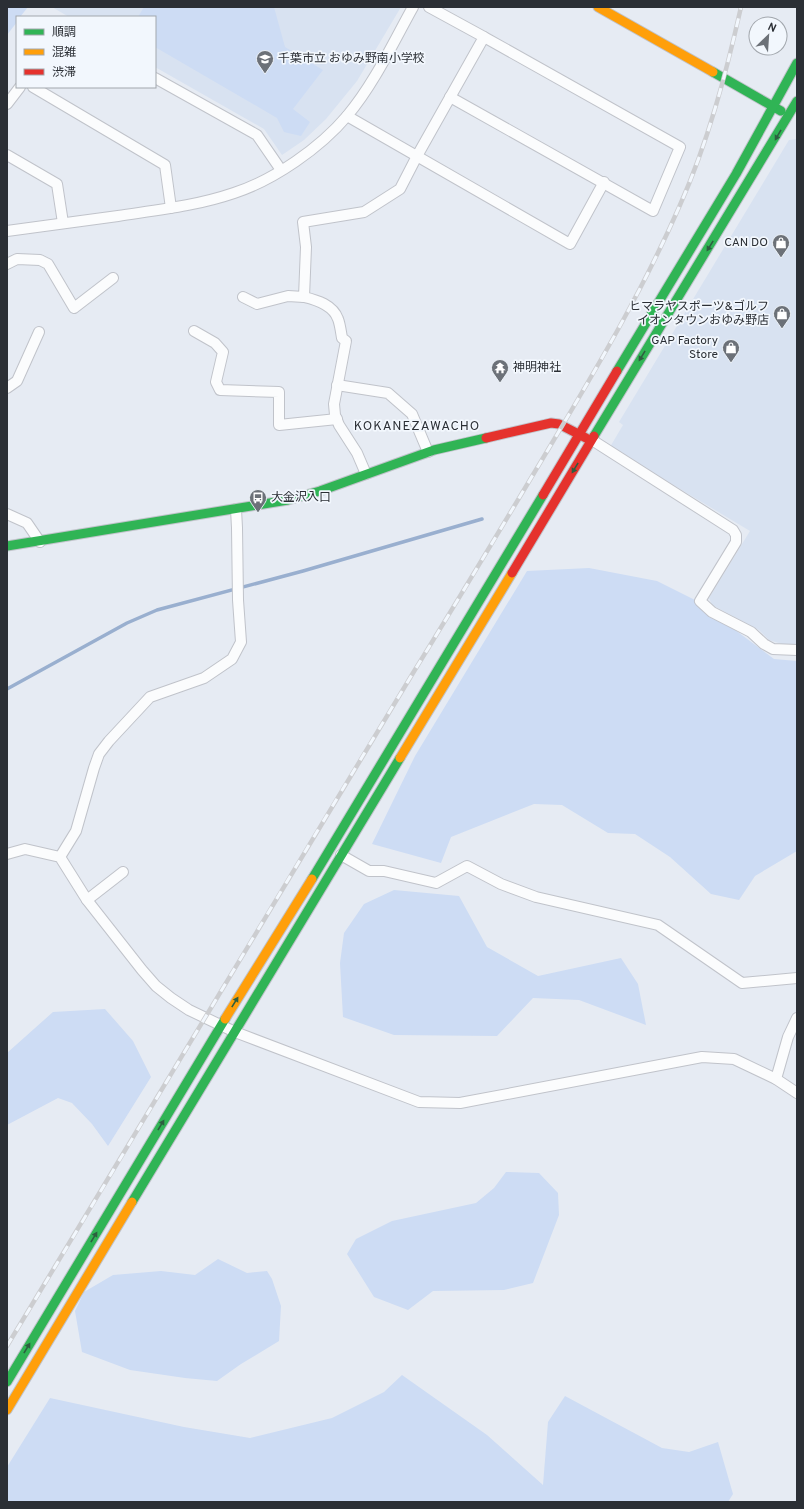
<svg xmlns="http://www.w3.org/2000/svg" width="804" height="1509" viewBox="0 0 804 1509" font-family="Overpass,'Noto Sans JP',sans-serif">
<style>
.built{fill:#d8e2f1}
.green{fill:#cddcf4}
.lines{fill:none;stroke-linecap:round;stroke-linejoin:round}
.stream{stroke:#99afcf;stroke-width:3.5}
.street-casing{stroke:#c0c3ca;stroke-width:12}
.fast-casing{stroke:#c0c3ca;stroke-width:11}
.slow-casing{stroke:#c0c3ca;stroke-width:11}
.jam-casing{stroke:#c0c3ca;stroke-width:11}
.street{stroke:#fbfcfd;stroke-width:10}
.fast{stroke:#30b455;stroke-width:9}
.slow{stroke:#ff9f0a;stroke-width:9}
.jam{stroke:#e5322d;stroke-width:9}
.rail-casing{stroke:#cccdd0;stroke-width:4.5}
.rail{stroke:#f2f7fd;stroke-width:3;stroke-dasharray:9;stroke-linecap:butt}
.oneway{fill:#2d5e40}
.labels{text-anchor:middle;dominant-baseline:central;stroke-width:3.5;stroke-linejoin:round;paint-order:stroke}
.poi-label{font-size:12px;fill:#2b2f35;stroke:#f2f7fd;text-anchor:start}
.neighbourhood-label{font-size:13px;letter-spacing:1px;fill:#2b2f35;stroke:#f2f7fd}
</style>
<rect width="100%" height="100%" fill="#e6ebf3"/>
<g class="built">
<path d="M52 7H401L357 81 326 119 304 140 282 155 264 129 155 67V17H69Z"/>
<path d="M797 139V644H782L769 640 759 630 712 605 709 598 750 531 610 447 623 425 619 422 789 140Z"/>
</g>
<g class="green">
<path d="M7 7H28L20 17H17V22L7 35Z"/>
<path d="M144 7H274L285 47 323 70 293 109 310 122 301 136 284 132 277 118 155 47V17H138Z"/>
<path d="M589 568 657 581 695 600 774 659 797 661V851L755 876 739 900 711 894 670 857 635 834 608 833 562 805 534 804 451 837 441 863 372 844 415 756 527 571Z"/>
<path d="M394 890 459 896 487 947 538 976 621 958 638 984 646 1025 579 1000 533 998 497 1036 394 1035 343 1017 340 963 344 933 364 904Z"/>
<path d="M105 1009 133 1041 151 1077 108 1146 92 1124 72 1103 58 1098 7 1125V1053L53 1012Z"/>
<path d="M506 1172 539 1173 558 1193 559 1215 533 1283 504 1290 433 1291 408 1310 374 1297 347 1254 356 1239 392 1221 476 1203 494 1188Z"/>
<path d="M218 1259 247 1273 267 1271 272 1279 281 1306 279 1341 241 1364 217 1381 185 1378 130 1370 82 1352 75 1311 84 1292 113 1275 161 1271 195 1275Z"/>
<path d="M402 1375 487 1435 543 1485 548 1422 565 1396 662 1448 689 1452 718 1442 733 1494 728 1502H7V1467L50 1398 184 1427 250 1438 332 1418 384 1392Z"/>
</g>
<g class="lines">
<path class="stream" d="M7 689 127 623 157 610 303 571 482 519"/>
<defs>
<g id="street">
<path d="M155 78 257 135 281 170"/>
<path d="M33 87 165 165 171 208"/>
<path d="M450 97 653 211 680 147 484 37"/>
<path d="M7 104 20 87"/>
<path d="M347 116 570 244 604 182"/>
<path d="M7 155 57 184 63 223"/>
<path d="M7 231C44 226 81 221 118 216 157 210 196 206 234 193 274 180 320 148 347 116 374 84 393 43 413 7"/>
<path d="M7 264 17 259 40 260 48 264 74 308 113 278"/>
<path d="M243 297 257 304 288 296 304 297 306 247 303 222 364 212 400 189 417 156 484 37 429 7"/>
<path d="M304 297C317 300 333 305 338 319 340 324 341 332 342 338L346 341 334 404 335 415 339 425 357 453 366 474"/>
<path d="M194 331 215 343 223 352 216 382 220 390 279 392V425L337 419"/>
<path d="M337 385 388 393 412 414 428 452"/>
<path d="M7 388 17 381 39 332"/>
<path d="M592 440 733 530 736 535V542L700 601 712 612 751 632 764 644 773 649 797 650"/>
<path d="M7 514 27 523 40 542"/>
<path d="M7 854 25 849 60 857 87 900 142 970 156 986 171 998 189 1010 235 1032 419 1102 460 1103 702 1057 734 1059 776 1079 797 1093"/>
<path d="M341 855 369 871H384L436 883 467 866 501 884 536 897 658 925 742 983 797 978"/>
<path d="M60 857 76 831 94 768 99 754 109 741 150 697 204 678 232 659 241 642 238 600 237 528 236 509"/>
<path d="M87 900 123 872"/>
<path d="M776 1079 788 1037 797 1018"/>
</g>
<g id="fast">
<path d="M713 72 781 111"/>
<path d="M617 371 736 174 797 63"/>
<path d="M594 436 797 101"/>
<path d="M7 546 288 500 320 491 434 450 486 438"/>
<path d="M312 879 543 495"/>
<path d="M132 1202 400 758"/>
<path d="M7 1382 225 1019"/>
</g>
<g id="slow">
<path d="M598 7 713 72"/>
<path d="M400 758 512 573"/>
<path d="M225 1019 312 879"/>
<path d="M7 1410 132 1202"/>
</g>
<g id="jam">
<path d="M486 438 551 423 559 424 586 438"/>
<path d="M543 495 617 371"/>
<path d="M512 573 594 436"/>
</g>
</defs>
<use href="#street" class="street-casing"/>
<use href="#fast" class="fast-casing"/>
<use href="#slow" class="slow-casing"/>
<use href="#jam" class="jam-casing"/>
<use href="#street" class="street"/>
<use href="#fast" class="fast"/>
<use href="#slow" class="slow"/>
<use href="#jam" class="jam"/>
<defs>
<path id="rail" d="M7 1346C143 1122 277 897 413 673 460 597 506 520 552 443 598 366 644 288 680 205 708 142 726 74 741 7"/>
</defs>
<use href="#rail" class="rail-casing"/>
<use href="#rail" class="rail"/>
</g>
<defs><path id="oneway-solid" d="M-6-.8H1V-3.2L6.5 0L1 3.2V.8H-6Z"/></defs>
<g class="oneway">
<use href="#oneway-solid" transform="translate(778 135) rotate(120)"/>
<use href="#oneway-solid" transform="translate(710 246) rotate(122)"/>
<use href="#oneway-solid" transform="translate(642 356) rotate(121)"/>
<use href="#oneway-solid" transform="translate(575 468) rotate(121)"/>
<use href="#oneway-solid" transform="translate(235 1002) rotate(-58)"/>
<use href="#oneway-solid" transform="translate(161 1125) rotate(-59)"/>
<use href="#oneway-solid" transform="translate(94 1237) rotate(-59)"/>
<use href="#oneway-solid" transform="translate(27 1348) rotate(-59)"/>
</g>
<defs>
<symbol id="school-pin" viewBox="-11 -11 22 30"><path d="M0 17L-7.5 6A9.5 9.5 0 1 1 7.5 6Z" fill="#6c7178" stroke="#f2f7fd"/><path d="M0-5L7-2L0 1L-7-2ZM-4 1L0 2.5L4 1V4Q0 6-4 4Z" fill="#fff"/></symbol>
<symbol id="shop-pin" viewBox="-11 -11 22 30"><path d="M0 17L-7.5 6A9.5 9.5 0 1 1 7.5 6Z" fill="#6c7178" stroke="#f2f7fd"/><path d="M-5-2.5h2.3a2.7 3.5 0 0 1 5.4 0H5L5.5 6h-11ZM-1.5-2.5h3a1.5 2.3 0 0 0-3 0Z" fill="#fff"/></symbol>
<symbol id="temple-pin" viewBox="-11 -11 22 30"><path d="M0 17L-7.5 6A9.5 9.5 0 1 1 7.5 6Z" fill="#6c7178" stroke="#f2f7fd"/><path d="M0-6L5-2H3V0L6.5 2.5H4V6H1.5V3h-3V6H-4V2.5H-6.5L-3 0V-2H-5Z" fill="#fff"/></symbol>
<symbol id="bus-pin" viewBox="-11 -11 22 30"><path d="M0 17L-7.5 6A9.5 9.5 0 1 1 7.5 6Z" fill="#6c7178" stroke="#f2f7fd"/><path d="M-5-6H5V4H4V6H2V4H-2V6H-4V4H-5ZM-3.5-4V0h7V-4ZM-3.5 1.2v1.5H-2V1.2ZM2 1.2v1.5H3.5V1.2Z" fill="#fff"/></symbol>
</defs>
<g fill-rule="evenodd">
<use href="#school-pin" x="255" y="49" width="20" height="27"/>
<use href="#shop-pin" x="771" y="233" width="20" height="27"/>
<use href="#shop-pin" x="772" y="304" width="20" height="27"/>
<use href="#shop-pin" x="721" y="338" width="20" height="27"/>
<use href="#temple-pin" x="490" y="358" width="20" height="27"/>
<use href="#bus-pin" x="248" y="488" width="20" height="27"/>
</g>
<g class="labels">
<g class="poi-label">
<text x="278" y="59">千葉市立 おゆみ野南小学校</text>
<text x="768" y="243" text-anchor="end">CAN DO</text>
<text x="769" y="307" text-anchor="end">ヒマラヤスポーツ&amp;ゴルフ<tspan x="769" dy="14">イオンタウンおゆみ野店</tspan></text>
<text x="718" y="341" text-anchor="end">GAP Factory<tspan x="718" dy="14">Store</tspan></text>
<text x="513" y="368">神明神社</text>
<text x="271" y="498">大金沢入口</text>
</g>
<g class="neighbourhood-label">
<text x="417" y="427">KOKANEZAWACHO</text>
</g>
</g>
<rect width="804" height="1509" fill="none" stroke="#2b2f35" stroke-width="16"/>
<rect x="16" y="16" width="140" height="72" fill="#f2f7fd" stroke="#a2a7ad"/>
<rect x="24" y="29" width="20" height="6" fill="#30b455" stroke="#a2a7ad"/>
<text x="52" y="36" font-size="12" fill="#2b2f35">順調</text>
<rect x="24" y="49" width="20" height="6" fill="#ff9f0a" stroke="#a2a7ad"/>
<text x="52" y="56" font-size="12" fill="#2b2f35">混雑</text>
<rect x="24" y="69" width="20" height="6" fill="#e5322d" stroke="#a2a7ad"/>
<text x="52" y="76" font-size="12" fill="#2b2f35">渋滞</text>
<g transform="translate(768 36) rotate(25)"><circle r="19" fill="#f2f7fd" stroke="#a2a7ad"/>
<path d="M0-3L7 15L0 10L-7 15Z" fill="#6c7178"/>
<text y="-6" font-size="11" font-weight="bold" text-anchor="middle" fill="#2b2f35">N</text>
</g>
</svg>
